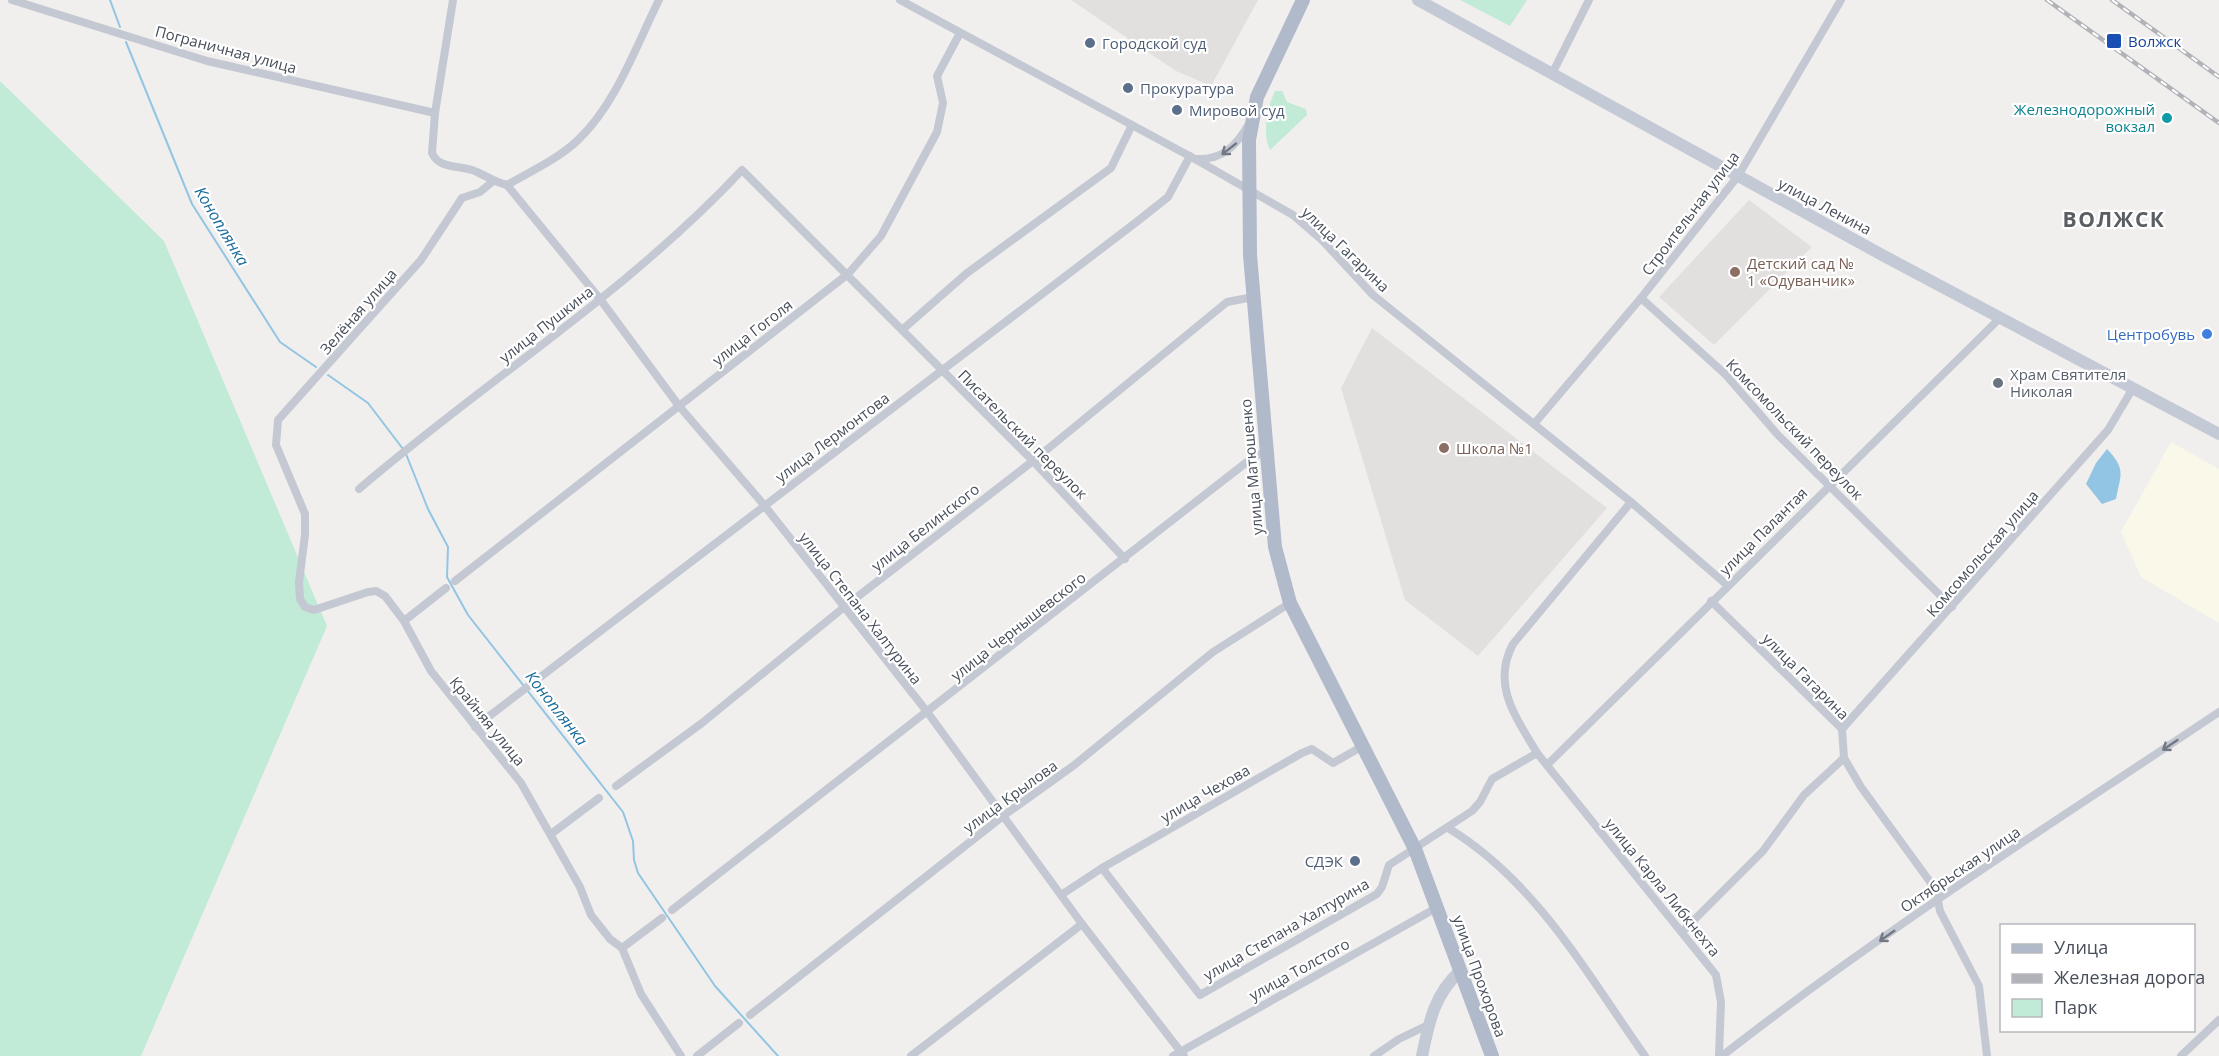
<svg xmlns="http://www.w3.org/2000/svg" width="2219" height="1056" viewBox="0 0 2219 1056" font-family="'Open Sans',sans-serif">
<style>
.commercial{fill:#faf8e9}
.education{fill:#e1e0df}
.green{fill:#c1ead7}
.water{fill:#92c5e3}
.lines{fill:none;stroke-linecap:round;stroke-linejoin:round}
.stream{stroke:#92c5e3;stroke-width:2}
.street{stroke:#c3c8d2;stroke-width:8}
.secondary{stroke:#c3c9d5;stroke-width:12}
.primary{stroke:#b0baca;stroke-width:14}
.rail-casing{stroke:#b1b3b8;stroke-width:4.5}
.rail{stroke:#fff;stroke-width:2;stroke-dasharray:7;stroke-linecap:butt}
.oneway{stroke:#737984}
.transit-dot{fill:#1a4fb4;stroke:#fff;stroke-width:2}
.service-dot{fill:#5c6f8a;stroke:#fff;stroke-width:2}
.culture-dot{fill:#0f9aa8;stroke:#fff;stroke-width:2}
.education-dot{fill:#8d6e63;stroke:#fff;stroke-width:2}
.shop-dot{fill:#3f7fe0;stroke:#fff;stroke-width:2}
.worship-dot{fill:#6b7280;stroke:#fff;stroke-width:2}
.labels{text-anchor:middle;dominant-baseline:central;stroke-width:4.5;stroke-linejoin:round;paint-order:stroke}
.transit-label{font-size:15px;fill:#164399;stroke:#fff;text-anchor:start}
.service-label{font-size:15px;fill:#4e5e75;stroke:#fff;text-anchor:start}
.street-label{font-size:15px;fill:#484f5a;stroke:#fff}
.culture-label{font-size:15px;fill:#0d838f;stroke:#fff;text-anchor:end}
.education-label{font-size:15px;fill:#785e54;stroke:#fff;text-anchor:start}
.shop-label{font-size:15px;fill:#366cbe;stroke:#fff;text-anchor:end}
.worship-label{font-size:15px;fill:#5b616d;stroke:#fff;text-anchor:start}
.water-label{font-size:16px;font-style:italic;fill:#1a6c9b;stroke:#fff}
.district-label{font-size:21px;font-weight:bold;letter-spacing:1.5px;fill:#5b5e62;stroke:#fff}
</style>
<rect width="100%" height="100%" fill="#f1efee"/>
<path class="commercial" d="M2171 442 2219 469V623L2141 577 2121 532Z"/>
<g class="education">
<path d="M1071 0H1258L1211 86 1176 71Z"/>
<path d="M1749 200 1812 247 1714 345 1659 297Z"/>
<path d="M1372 328 1607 508 1478 656 1405 600 1341 388Z"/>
</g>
<g class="green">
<path d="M1460 0H1527L1510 26Z"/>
<path d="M0 81 164 241 327 626 141 1056H0Z"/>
<path d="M1275 91H1282L1287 102 1306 109 1307 115 1270 150C1262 134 1267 108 1275 91Z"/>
</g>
<path class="water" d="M2107 449C2126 469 2121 474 2116 499L2102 504 2086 484 2096 463Z"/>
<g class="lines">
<g class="stream">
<path d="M110 0 120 27"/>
<path d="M126 42 192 204 280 342 316 367"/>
<path d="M328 375 368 403 403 449"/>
<path d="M406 454 428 509 448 547 447 577 468 615 623 812 633 841 634 860 638 873 715 986 778 1056"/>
</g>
<g class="street">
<path d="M12 0 207 61 435 113"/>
<path d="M453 0 435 113 432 153C440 171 462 164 477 172 488 177 495 182 507 185"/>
<path d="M900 0 1195 159 1293 215 1322 240 1373 295 1631 502 1727 585"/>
<path d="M1552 74 1589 0"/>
<path d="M1196 159C1223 160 1236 146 1249 124"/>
<path d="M492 182 480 192 462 198 421 260 278 420 276 445 305 514V535L299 582 300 599 305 607 314 610 368 592 376 591 385 596 404 621 431 671 521 783 580 887 591 915 610 939 622 948 641 994 681 1056"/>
<path d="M507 185 600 299 679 406 764 505 928 713 1082 924 1184 1056"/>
<path d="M507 185C531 171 558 159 578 140 616 104 636 46 659 0"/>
<path d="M1641 298 1725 374 1777 434 1952 607"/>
<path d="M902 330 967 273 1111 168 1132 125"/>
<path d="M1534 424 1641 298 1738 176 1841 0"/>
<path d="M359 489C485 381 628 292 742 170L1033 461 1125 559"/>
<path d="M1631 502 1513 644C1491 685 1516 717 1537 753L1716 975 1721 1002 1719 1056"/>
<path d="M455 581 848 274 881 236 937 132 943 103 937 76 960 33"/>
<path d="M1711 601 1842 729 1844 758 1861 787 1936 890 1940 911 1979 986 1987 1056"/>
<path d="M404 621 446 588"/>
<path d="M475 727 1139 220 1168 197 1190 156"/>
<path d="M1842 729 2108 430 2133 388"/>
<path d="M1547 765 2000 318"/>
<path d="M616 786 702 723 843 608 1033 461 1227 302 1253 297"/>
<path d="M1448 828C1536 881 1587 974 1645 1056"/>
<path d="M551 834 599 798"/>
<path d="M1102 868 1200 995 1377 894 1382 887 1389 865 1472 811 1480 802 1492 779 1537 753"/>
<path d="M1061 895 1102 868 1302 753 1312 749 1333 763 1363 746"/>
<path d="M672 910 1252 458 1266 451"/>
<path d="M1683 931 1763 851 1804 795 1844 758"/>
<path d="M622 948 662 918"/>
<path d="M750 1015 1003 816 1073 766 1213 652 1290 603"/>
<path d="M697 1056 739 1023"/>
<path d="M911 1056 1082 924"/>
<path d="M1173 1056 1438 907"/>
<path d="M1374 1056 1399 1039 1428 1025"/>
<path d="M1722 1056C1880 932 2052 824 2219 712"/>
<path d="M2181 1056 2219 1020"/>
</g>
<g class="secondary">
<path d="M1418 0 1884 256 2219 434"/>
<path d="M1422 1056C1429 1022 1434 995 1460 971"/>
</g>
<path class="primary" d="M1303 0 1257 97 1249 140 1250 255 1275 547 1290 603 1415 849 1492 1056"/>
<defs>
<g id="rail">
<path d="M2047 0 2219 123"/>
<path d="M2112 0 2219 77"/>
</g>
</defs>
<use href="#rail" class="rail-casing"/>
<use href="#rail" class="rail"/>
</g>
<defs><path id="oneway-shaft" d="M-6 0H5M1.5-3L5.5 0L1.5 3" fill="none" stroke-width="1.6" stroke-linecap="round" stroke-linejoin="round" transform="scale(1.5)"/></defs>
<g class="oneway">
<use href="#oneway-shaft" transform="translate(1229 149) rotate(142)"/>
<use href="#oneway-shaft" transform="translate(2170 745) rotate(146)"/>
<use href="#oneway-shaft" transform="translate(1887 936) rotate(145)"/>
</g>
<rect class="transit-dot" x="2106" y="33" width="16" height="16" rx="3"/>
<g class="service-dot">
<circle cx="1090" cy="43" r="6"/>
<circle cx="1128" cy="88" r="6"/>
<circle cx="1177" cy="110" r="6"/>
<circle cx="1355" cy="861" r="6"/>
</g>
<circle class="culture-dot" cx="2167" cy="118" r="6"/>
<g class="education-dot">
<circle cx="1735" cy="272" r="6"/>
<circle cx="1444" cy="448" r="6"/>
</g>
<circle class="shop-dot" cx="2207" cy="334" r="6"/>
<circle class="worship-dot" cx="1998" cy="383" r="6"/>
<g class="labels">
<g class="transit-label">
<text x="2128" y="41">Волжск</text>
</g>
<g class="service-label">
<text x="1102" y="43">Городской суд</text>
<text x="1140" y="88">Прокуратура</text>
<text x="1189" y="110">Мировой суд</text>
<text x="1343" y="861" text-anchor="end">СДЭК</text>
</g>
<g class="street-label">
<text transform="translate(226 49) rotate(15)">Пограничная улица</text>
<text transform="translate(1825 206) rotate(28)">улица Ленина</text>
<text transform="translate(1690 213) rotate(-53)">Строительная улица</text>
<text transform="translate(1346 249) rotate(44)">улица Гагарина</text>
<text transform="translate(358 311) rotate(-49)">Зелёная улица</text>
<text transform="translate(546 324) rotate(-38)">улица Пушкина</text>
<text transform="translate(752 332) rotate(-38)">улица Гоголя</text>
<text transform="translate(1795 429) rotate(46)">Комсомольский переулок</text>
<text transform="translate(1023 434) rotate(45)">Писательский переулок</text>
<text transform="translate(832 437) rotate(-37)">улица Лермонтова</text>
<text transform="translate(1251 467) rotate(-95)">улица Матюшенко</text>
<text transform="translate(925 527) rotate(-38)">улица Белинского</text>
<text transform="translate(1763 531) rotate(-45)">улица Палантая</text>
<text transform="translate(1982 553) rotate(-49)">Комсомольская улица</text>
<text transform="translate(861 608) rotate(52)">улица Степана Халтурина</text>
<text transform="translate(1018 626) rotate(-38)">улица Чернышевского</text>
<text transform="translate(1806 676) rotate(45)">улица Гагарина</text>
<text transform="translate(488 721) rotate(51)">Крайняя улица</text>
<text transform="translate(1205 793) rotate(-30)">улица Чехова</text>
<text transform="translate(1010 796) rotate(-36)">улица Крылова</text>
<text transform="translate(1960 869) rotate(-34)">Октябрьская улица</text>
<text transform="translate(1663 887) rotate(51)">улица Карла Либкнехта</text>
<text transform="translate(1286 929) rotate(-30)">улица Степана Халтурина</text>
<text transform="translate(1299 969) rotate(-29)">улица Толстого</text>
<text transform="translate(1480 976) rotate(70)">улица Прохорова</text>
</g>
<g class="culture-label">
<text x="2155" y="109">Железнодорожный<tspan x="2155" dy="17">вокзал</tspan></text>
</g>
<g class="education-label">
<text x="1747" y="263">Детский сад №<tspan x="1747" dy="17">1 «Одуванчик»</tspan></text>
<text x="1456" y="448">Школа №1</text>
</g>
<g class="shop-label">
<text x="2195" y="334">Центробувь</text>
</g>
<g class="worship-label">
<text x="2010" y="374">Храм Святителя<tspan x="2010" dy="17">Николая</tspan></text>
</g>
<g class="water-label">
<text transform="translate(222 226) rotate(59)">Коноплянка</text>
<text transform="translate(557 708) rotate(52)">Коноплянка</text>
</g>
<g class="district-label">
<text x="2114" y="219">ВОЛЖСК</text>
</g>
</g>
<rect x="2000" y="924" width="195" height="108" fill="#ffffff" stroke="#b6b9bd" stroke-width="1.5"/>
<rect x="2012" y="944" width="30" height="9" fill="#b0baca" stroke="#b6b9bd" stroke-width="1.5"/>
<text x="2054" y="954" font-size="18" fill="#484f5a">Улица</text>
<rect x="2012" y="974" width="30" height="9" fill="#b1b3b8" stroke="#b6b9bd" stroke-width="1.5"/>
<text x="2054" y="984" font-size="18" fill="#484f5a">Железная дорога</text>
<rect x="2012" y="999" width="30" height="18" fill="#c1ead7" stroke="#b6b9bd" stroke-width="1.5"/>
<text x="2054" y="1014" font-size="18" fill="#484f5a">Парк</text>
</svg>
